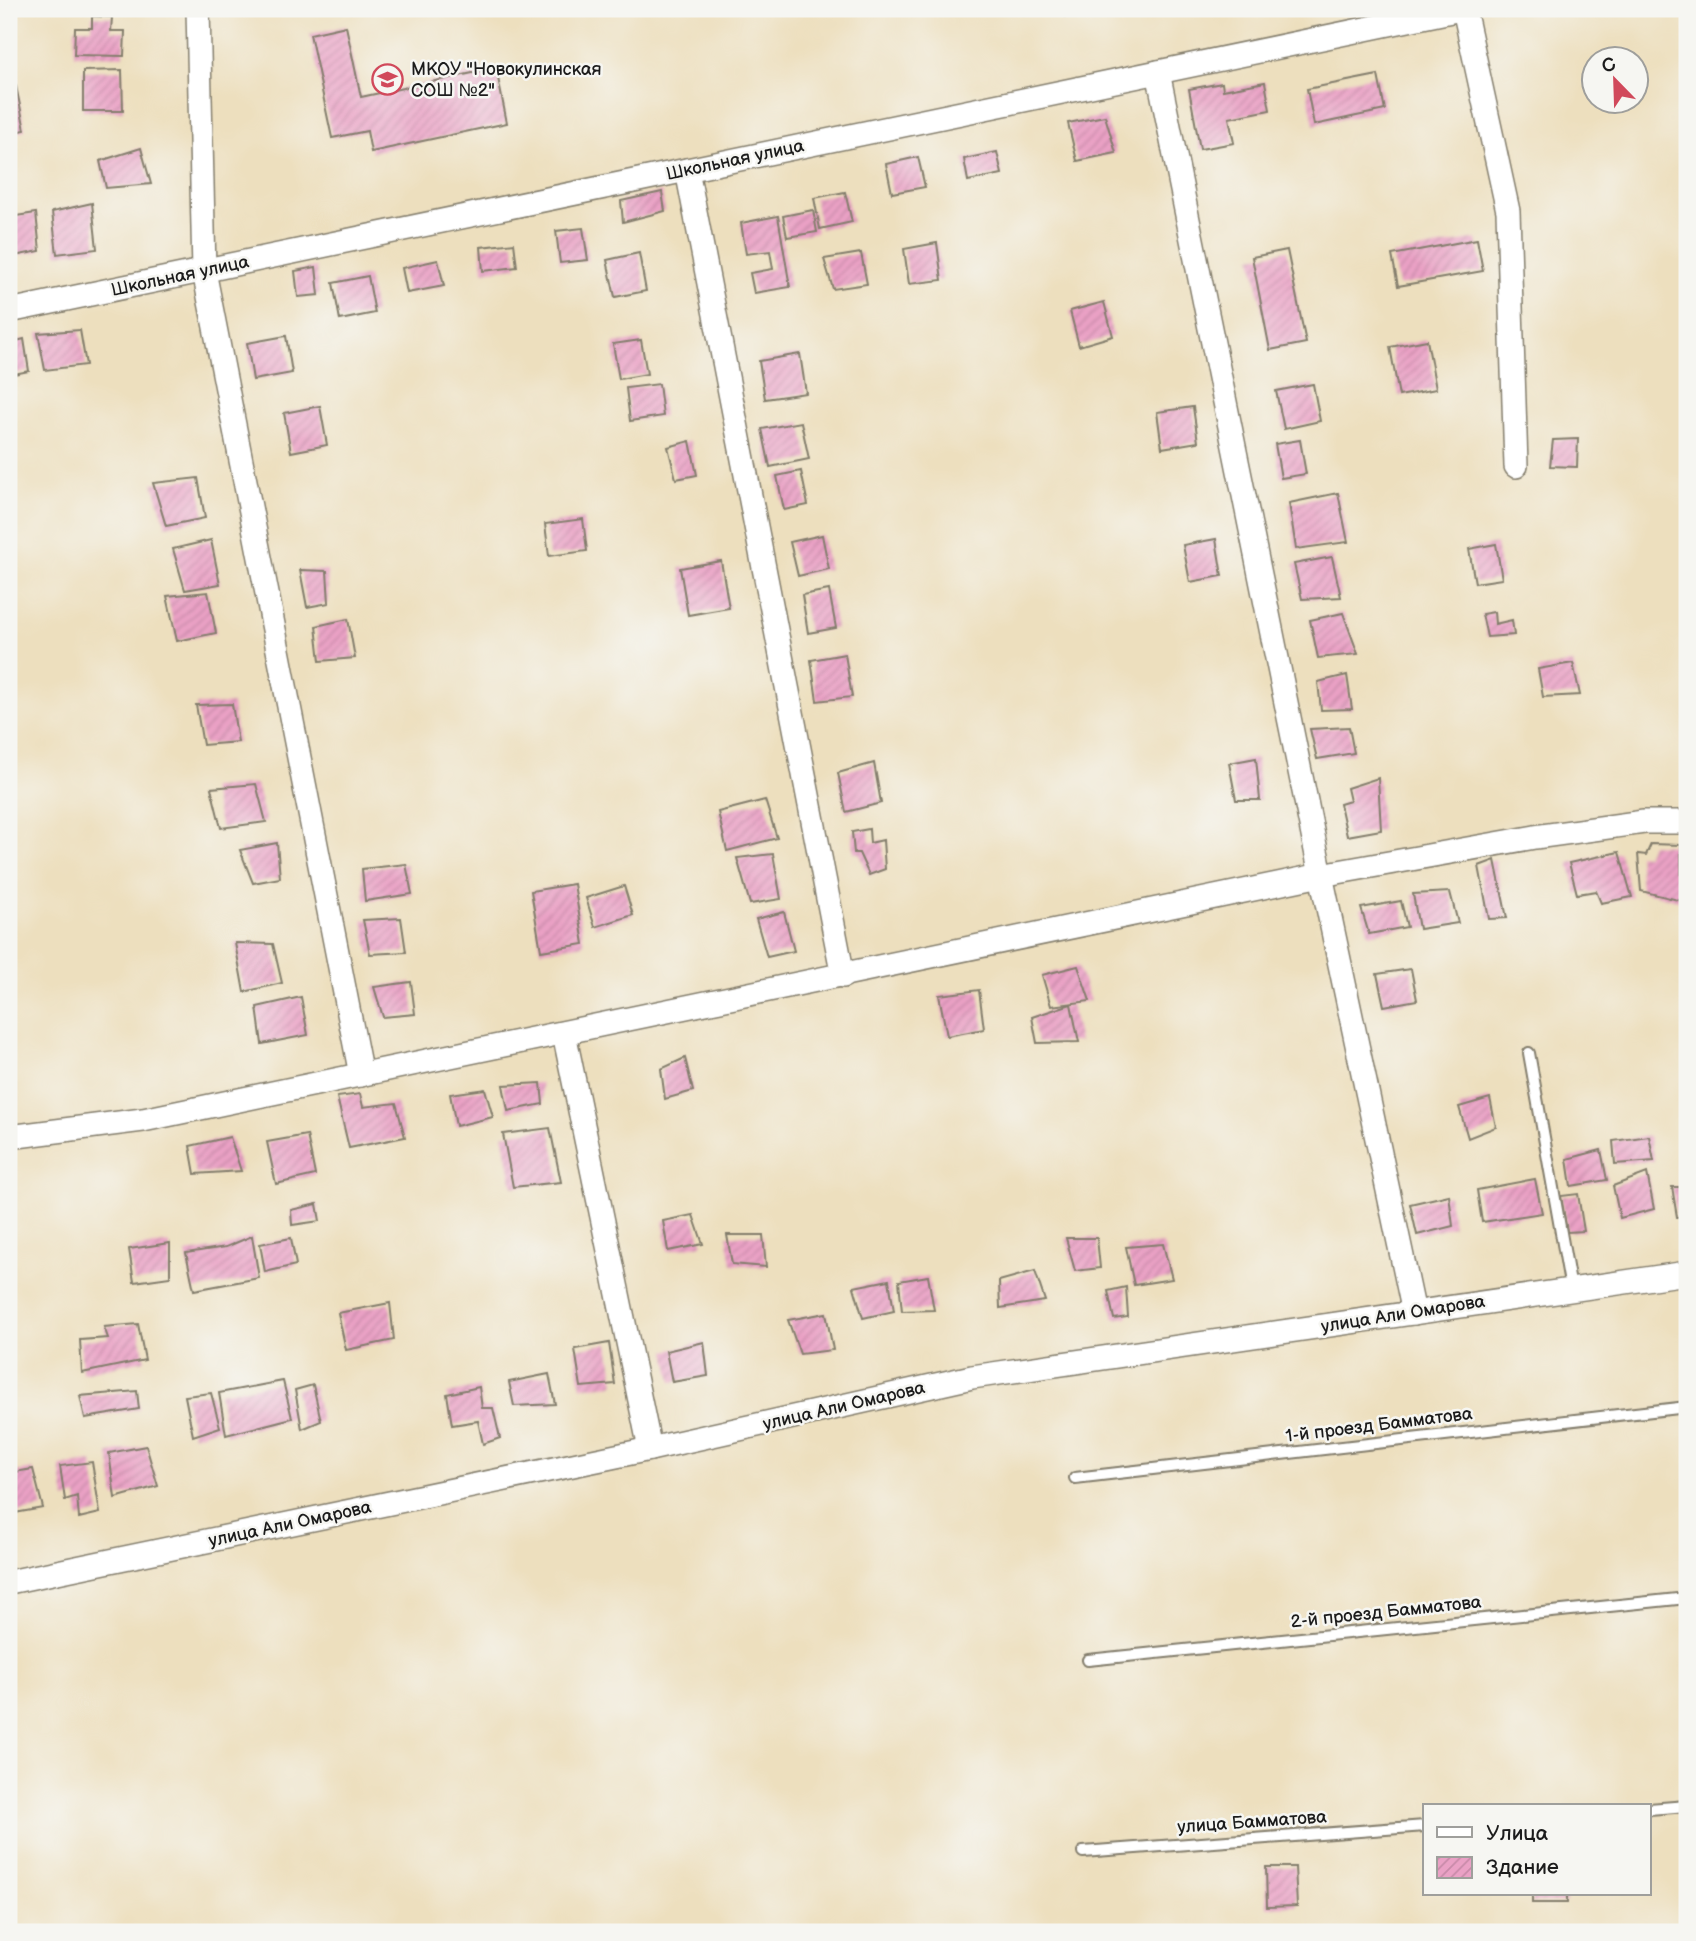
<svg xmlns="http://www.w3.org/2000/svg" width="1696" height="1941" viewBox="0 0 1696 1941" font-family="'Balsamiq Sans',sans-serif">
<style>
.building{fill:url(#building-hatch)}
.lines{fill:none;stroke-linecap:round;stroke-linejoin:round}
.lane-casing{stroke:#847e6d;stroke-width:14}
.street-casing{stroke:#847e6d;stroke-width:26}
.lane{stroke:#fff;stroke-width:10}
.street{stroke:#fff;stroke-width:23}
.labels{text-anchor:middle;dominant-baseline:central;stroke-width:5;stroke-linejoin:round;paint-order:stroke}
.poi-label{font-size:18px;fill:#1c1c1c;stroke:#f6f6f2;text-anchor:start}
.street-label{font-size:18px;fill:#1c1c1c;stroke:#f6f6f2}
</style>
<defs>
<pattern id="building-hatch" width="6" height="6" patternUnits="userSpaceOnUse" patternTransform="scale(1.75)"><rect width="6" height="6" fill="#eaa1c5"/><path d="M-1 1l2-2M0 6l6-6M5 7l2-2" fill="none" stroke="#c88aa9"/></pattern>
</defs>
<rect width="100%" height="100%" fill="#f6f6f2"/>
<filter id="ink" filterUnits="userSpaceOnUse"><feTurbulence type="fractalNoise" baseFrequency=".0143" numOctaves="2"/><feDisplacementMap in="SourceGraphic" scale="14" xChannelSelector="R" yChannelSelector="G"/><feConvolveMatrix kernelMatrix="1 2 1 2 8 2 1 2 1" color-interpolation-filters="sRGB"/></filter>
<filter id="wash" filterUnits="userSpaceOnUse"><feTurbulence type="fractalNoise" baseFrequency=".00686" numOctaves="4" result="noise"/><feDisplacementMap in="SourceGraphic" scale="28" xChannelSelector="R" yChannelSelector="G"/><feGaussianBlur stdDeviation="1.57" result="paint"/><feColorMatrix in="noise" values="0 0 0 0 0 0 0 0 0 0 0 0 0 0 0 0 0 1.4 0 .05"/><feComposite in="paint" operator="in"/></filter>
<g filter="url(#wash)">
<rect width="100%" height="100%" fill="#eddfbe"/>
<g id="blocks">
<g class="building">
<path d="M1065 9H1094L1095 10 1066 16Z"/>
<path d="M92 16 112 17 111 31H125L124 56 74 55 75 28H92Z"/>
<path d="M346 26 361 97 496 68 507 123 371 152 367 131 332 138 310 34Z"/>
<path d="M122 70 123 111H83V71Z"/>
<path d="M1378 75 1385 110 1314 125 1307 89Z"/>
<path d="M1265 82 1270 110 1229 118 1234 143 1200 149 1189 89 1222 83 1223 90Z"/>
<path d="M16 86 25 130 9 133V87Z"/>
<path d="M1105 116 1116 153 1077 161 1068 123Z"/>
<path d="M141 148 151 184 106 188 100 161Z"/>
<path d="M997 152 1002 174 968 181 964 159Z"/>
<path d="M918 157 925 187 892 193 886 164Z"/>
<path d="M662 192 665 211 623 222 621 201Z"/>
<path d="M845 192 852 222 820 229 814 198Z"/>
<path d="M92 203 97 249 57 254 52 212Z"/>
<path d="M813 210 817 232 787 237 783 216Z"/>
<path d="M36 213 40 251 9 257V217Z"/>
<path d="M778 216 790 287 754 293 750 273 773 269 770 251 746 254 741 223Z"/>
<path d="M583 228 588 260 560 263 556 231Z"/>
<path d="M1477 239 1483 271 1398 286 1392 255Z"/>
<path d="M514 243 517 267 483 271 481 247Z"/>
<path d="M937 243 942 280 909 284 904 249Z"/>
<path d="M1287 250 1306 343 1270 350 1252 257Z"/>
<path d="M639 253 646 291 615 297 607 260Z"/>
<path d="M861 253 867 284 833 289 824 259Z"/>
<path d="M438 260 444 286 407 293 402 268Z"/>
<path d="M316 267 319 295 298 297 295 271Z"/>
<path d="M368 276 375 313 340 320 333 283Z"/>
<path d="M1104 302 1113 336 1079 346 1070 311Z"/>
<path d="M80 330 86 365 45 370 38 333Z"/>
<path d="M286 336 292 373 253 380 247 343Z"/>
<path d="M24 339 29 371 9 375V343Z"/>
<path d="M641 340 647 374 619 379 613 344Z"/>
<path d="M1427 340 1436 389 1399 396 1390 347Z"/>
<path d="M800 354 806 393 765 399 759 361Z"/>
<path d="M659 384 663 416 630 421 626 388Z"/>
<path d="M1313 384 1320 421 1284 429 1276 391Z"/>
<path d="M320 406 327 445 291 452 284 413Z"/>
<path d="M1193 407 1198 442 1162 448 1157 412Z"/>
<path d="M801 422 809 459 770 467 762 429Z"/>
<path d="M1578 439 1577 467 1550 466 1553 440Z"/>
<path d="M1300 440 1306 474 1281 478 1275 444Z"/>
<path d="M690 441 697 475 676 479 668 447Z"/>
<path d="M801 471 808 505 784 510 777 476Z"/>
<path d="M198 478 205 518 166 526 153 483Z"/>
<path d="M1338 493 1348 542 1296 549 1289 503Z"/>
<path d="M583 519 587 551 549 556 545 524Z"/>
<path d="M822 535 829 569 798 576 790 542Z"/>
<path d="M1216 539 1222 576 1190 582 1183 545Z"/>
<path d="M211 540 220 584 185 590 173 549Z"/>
<path d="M1496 544 1502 579 1475 583 1469 549Z"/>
<path d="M1332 557 1341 597 1302 599 1294 564Z"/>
<path d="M721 561 729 608 688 615 680 568Z"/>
<path d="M300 570 327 571 329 603 307 607Z"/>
<path d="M829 590 836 628 808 633 802 595Z"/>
<path d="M208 592 216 633 177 641 167 596Z"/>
<path d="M1494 612 1495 624 1512 620 1514 635 1487 637 1482 614Z"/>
<path d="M1343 613 1358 654 1318 658 1310 620Z"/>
<path d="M348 619 355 658 320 661 316 626Z"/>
<path d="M845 654 852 697 817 701 811 660Z"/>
<path d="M1573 663 1580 695 1543 697 1538 669Z"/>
<path d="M1347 675 1352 709 1321 710 1318 682Z"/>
<path d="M232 704 238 742 203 745 196 705Z"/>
<path d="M1349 727 1354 753 1317 759 1310 729Z"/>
<path d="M1256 758 1260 800H1236L1229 763Z"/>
<path d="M874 763 881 803 846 812 838 773Z"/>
<path d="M1378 778 1381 830 1347 836 1340 804 1350 801 1347 788Z"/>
<path d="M256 784 266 822 221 828 211 788Z"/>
<path d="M765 800 777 838 727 851 718 812Z"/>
<path d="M869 829 870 843 883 840 885 869 869 875 859 853H854L852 832Z"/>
<path d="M277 843 280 878 253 883 240 850Z"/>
<path d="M1651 844 1681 845 1682 901 1641 891 1638 854 1646 855Z"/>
<path d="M1619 852 1632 897 1601 903 1596 891 1577 894 1569 863Z"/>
<path d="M773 854 781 899 750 904 737 858Z"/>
<path d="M1495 860 1507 918 1489 919 1479 866Z"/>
<path d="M406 864 412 894 365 901 362 869Z"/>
<path d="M574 884 584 944 541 951 531 891Z"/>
<path d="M624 886 633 915 595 927 586 898Z"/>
<path d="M1450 892 1458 923 1419 929 1413 894Z"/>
<path d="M1401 901 1407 927 1369 934 1361 908Z"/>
<path d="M784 912 794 951 767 957 756 919Z"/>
<path d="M401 918 406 952 370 954 363 920Z"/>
<path d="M235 943 273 944 282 983 244 992Z"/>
<path d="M1078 966 1090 1001 1051 1006 1042 975Z"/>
<path d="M1411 969 1417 1000 1384 1006 1377 974Z"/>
<path d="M411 982 415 1014 383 1017 374 987Z"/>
<path d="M979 990 984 1029 947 1036 939 995Z"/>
<path d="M301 997 308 1035 262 1044 257 1007Z"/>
<path d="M1071 1004 1079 1042 1037 1043 1032 1017Z"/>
<path d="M685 1058 693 1091 665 1099 661 1069Z"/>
<path d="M541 1083 543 1104 508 1111 503 1085Z"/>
<path d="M485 1089 493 1117 456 1126 450 1094Z"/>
<path d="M360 1094 363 1107 396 1103 405 1137 349 1148 337 1097Z"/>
<path d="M1490 1098 1496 1127 1468 1138 1459 1107Z"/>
<path d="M550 1128 561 1182 513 1187 503 1134Z"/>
<path d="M307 1135 315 1175 276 1184 267 1142Z"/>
<path d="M1649 1136 1654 1161 1615 1164 1613 1141Z"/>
<path d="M230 1137 241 1171 195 1174 190 1146Z"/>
<path d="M1601 1150 1607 1180 1571 1186 1567 1159Z"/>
<path d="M1647 1173 1654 1209 1620 1218 1613 1186Z"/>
<path d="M1535 1179 1542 1213 1482 1222 1477 1190Z"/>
<path d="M1672 1187H1686L1687 1217H1677Z"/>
<path d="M1578 1194 1584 1231 1567 1232 1561 1196Z"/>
<path d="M1449 1195 1453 1226 1417 1235 1410 1204Z"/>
<path d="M317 1204 320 1221 292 1225 291 1210Z"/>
<path d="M693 1215 703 1244 668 1251 663 1221Z"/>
<path d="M727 1235H763L766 1267 732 1264Z"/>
<path d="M252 1236 259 1278 194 1290 186 1253 226 1247Z"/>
<path d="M291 1238 296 1265 265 1272 260 1244Z"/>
<path d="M1066 1238H1097L1100 1268 1075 1271Z"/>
<path d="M170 1243V1277L134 1282 129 1249Z"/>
<path d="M1163 1244 1172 1279 1134 1285 1126 1247Z"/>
<path d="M1035 1271 1045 1301 1000 1308 999 1281Z"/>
<path d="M928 1276 934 1310 902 1311 899 1281Z"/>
<path d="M889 1280 894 1311 863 1318 854 1287Z"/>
<path d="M1126 1287 1128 1317 1114 1319 1108 1291Z"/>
<path d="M390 1303 394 1340 346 1350 338 1313Z"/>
<path d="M826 1313 833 1350 800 1354 788 1320Z"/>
<path d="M138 1324 145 1360 82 1373 80 1340 108 1338 104 1327Z"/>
<path d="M704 1342 708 1376 672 1382 666 1351Z"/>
<path d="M609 1343 615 1384 581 1387 575 1349Z"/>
<path d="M549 1374 555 1404 514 1406 509 1382Z"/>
<path d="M283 1381 292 1418 226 1435 219 1393Z"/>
<path d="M313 1385 321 1421 302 1429 295 1390Z"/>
<path d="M479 1387 482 1408H493L500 1438 483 1444 478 1421 452 1425 447 1394Z"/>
<path d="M137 1391 139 1409 85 1418 80 1396Z"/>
<path d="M211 1393 220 1427 193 1436 185 1396Z"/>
<path d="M146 1446 158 1486 115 1498 109 1453Z"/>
<path d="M92 1462 100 1513 79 1518 77 1496 65 1500 60 1466Z"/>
<path d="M33 1469 43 1508 9 1514V1473Z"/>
<path d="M1266 1867H1295L1297 1906 1267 1907Z"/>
<rect x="1532" y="1894" width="35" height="9"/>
</g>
</g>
</g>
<g filter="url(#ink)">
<use href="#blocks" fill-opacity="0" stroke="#847e6d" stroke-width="2"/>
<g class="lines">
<defs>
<g id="lane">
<path d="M1529 1053 1571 1289"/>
<path d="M1075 1478 1687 1407"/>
<path d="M1088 1660 1687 1598"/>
<path d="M1649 1809 1687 1806"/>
<path d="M1083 1852 1425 1826"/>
</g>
<g id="street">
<path d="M198 9 204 271 361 1075"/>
<path d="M1464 9 1508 211 1516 466"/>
<path d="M1158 72 1321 875 1414 1313"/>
<path d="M687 170 843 976"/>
<path d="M9 311 1461 9"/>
<path d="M564 1033 650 1449"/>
<path d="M9 1137 143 1120 1321 875 1535 837 1644 822H1687"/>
<path d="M9 1582 650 1449 972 1377 1687 1273"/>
</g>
</defs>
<use href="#lane" class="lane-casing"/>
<use href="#street" class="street-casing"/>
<use href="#lane" class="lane"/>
<use href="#street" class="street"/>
</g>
</g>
<defs>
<symbol id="school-ring" viewBox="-11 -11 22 22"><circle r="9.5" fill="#f6f6f2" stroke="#d1495b" stroke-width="1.5"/><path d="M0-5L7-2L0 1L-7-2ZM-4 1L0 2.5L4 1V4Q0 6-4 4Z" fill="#d1495b"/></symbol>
</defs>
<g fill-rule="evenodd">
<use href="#school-ring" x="370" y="62" width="35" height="35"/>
</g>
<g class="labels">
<g class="poi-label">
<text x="411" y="69">МКОУ "Новокулинская<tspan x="411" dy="21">СОШ №2"</tspan></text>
</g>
<g class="street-label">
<text transform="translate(735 160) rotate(-12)">Школьная улица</text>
<text transform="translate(180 276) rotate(-12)">Школьная улица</text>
<text transform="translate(1403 1314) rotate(-9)">улица Али Омарова</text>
<text transform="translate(844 1406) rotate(-13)">улица Али Омарова</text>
<text transform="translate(1379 1425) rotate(-7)">1-й проезд Бамматова</text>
<text transform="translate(290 1524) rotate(-12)">улица Али Омарова</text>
<text transform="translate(1386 1612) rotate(-6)">2-й проезд Бамматова</text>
<text transform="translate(1252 1822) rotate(-4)">улица Бамматова</text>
</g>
</g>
<rect width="1696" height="1941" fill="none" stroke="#f6f6f2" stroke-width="35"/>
<rect x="1423" y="1804" width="228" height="91" fill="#f6f6f2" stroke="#9f9f9c" stroke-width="2"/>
<rect x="1437" y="1827" width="35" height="10" fill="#ffffff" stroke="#9f9f9c" stroke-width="2"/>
<text x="1486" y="1840" font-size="21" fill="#1c1c1c">Улица</text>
<rect x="1437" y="1857" width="35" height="21" fill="url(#building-hatch)" stroke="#9f9f9c" stroke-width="2"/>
<text x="1486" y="1874" font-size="21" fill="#1c1c1c">Здание</text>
<g transform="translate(1615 80) rotate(337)"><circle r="33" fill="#f6f6f2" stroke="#9f9f9c" stroke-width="2"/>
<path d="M0-5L12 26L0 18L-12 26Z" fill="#d1495b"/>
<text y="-10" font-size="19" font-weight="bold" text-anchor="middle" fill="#1c1c1c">С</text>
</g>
</svg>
